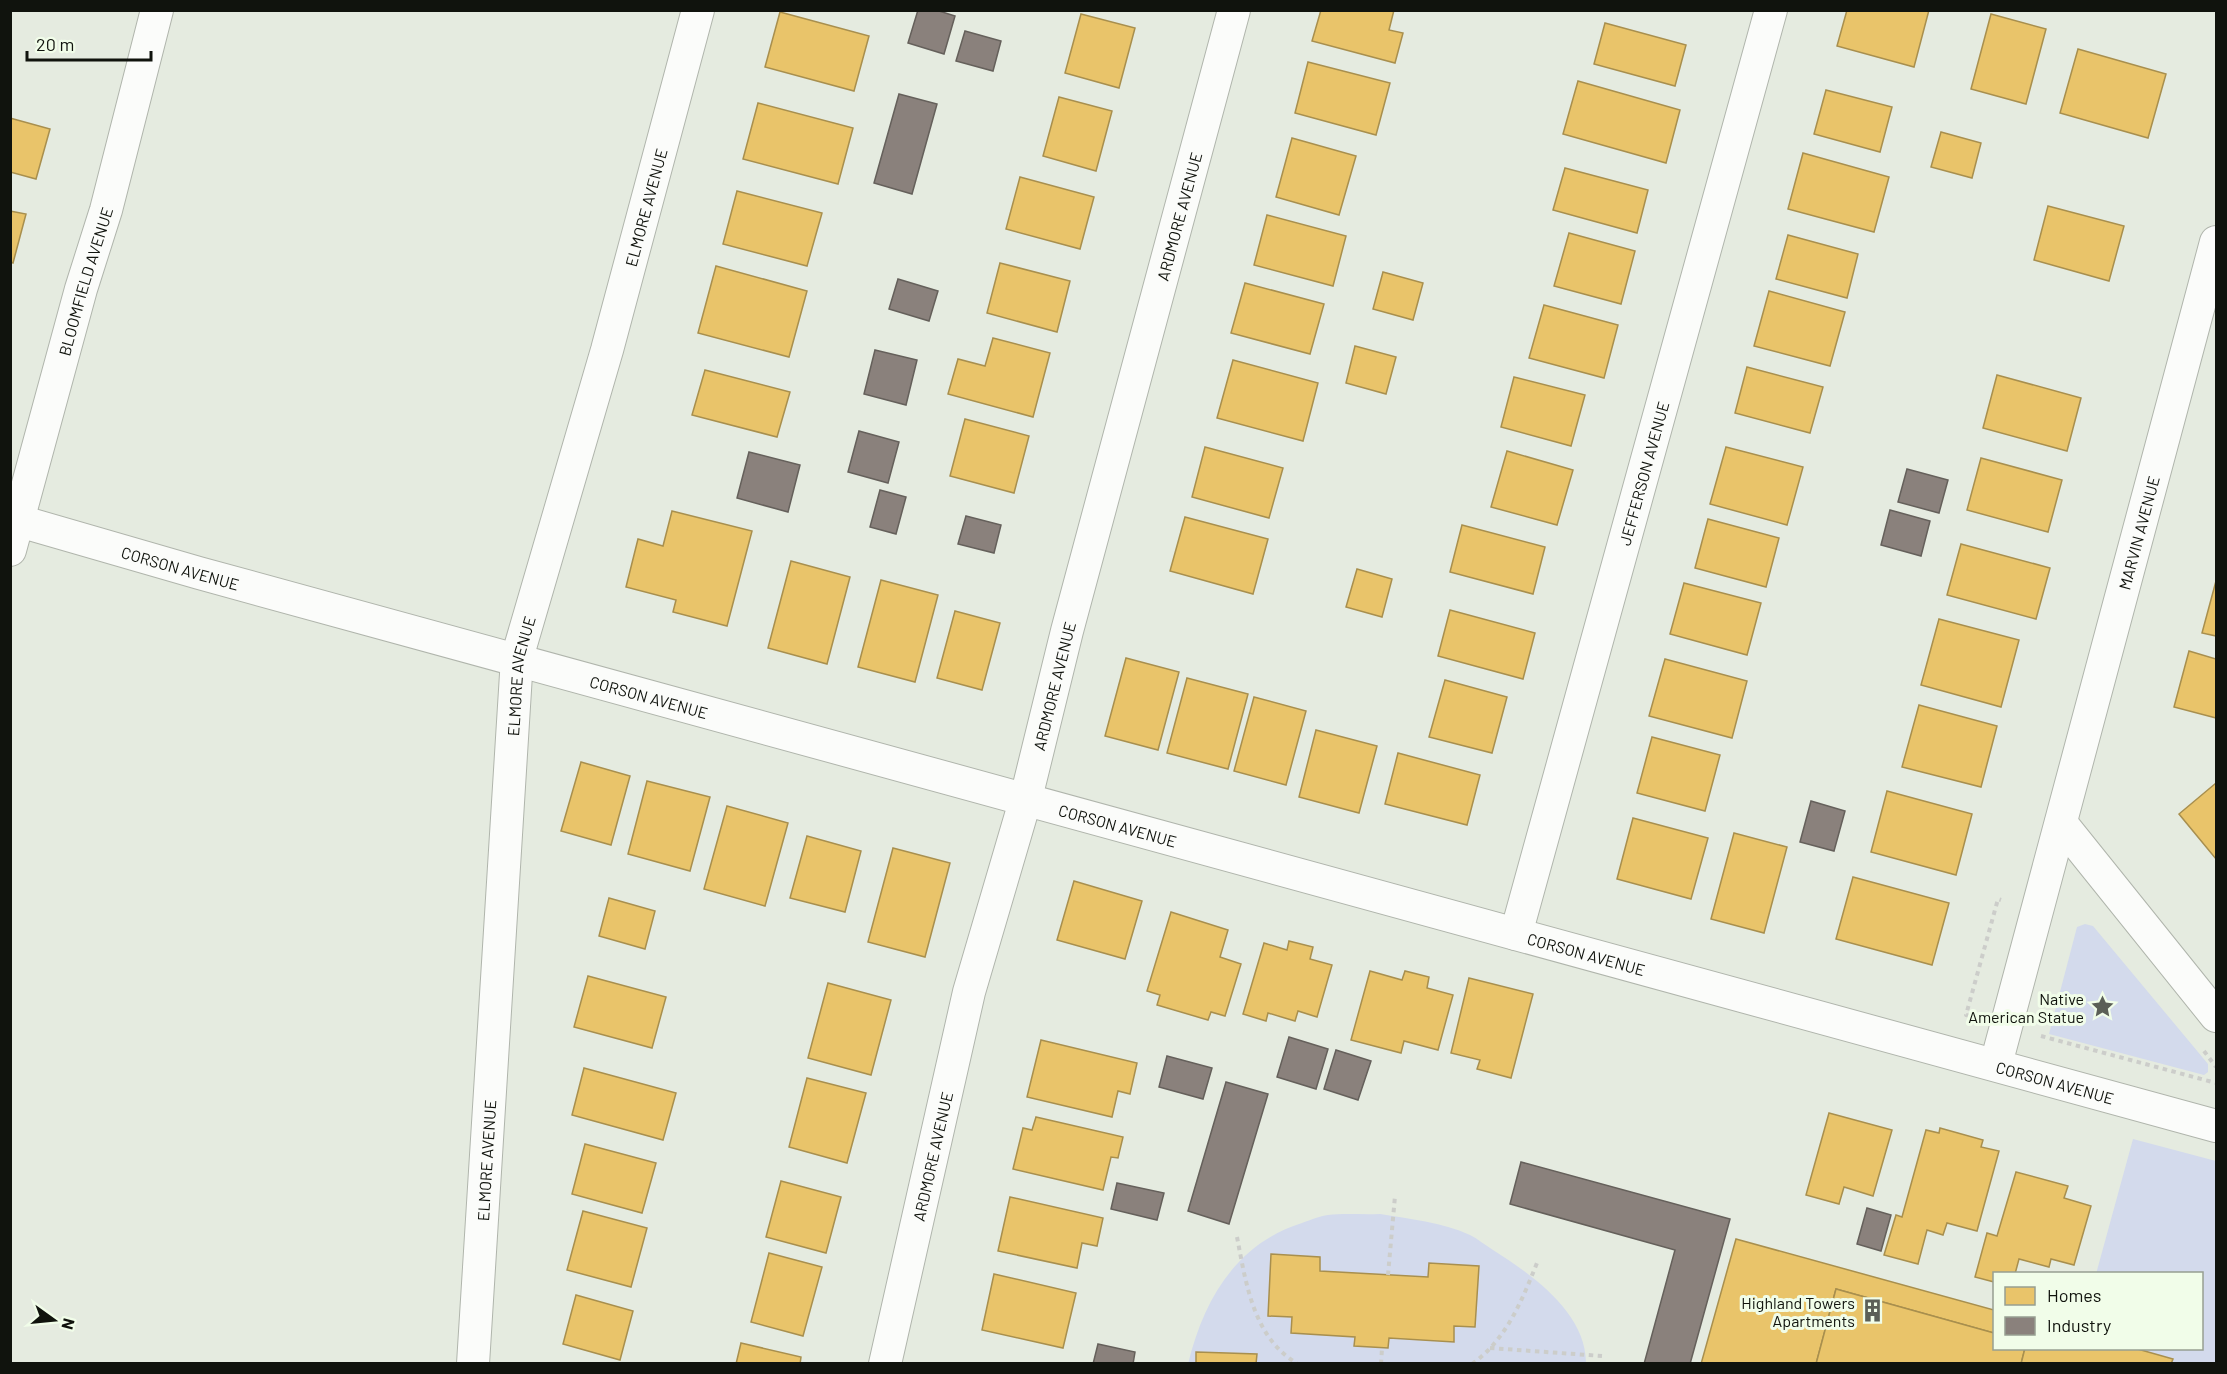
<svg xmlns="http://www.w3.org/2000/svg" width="2227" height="1374" viewBox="0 0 2227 1374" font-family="Barlow,sans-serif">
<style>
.green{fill:#d3daec}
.homes{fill:#e9c46a;stroke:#a88f4e;stroke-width:1.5}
.industry{fill:#8a817c;stroke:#65605b;stroke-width:1.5}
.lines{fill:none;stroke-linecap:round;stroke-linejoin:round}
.minor-casing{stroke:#b0b5ac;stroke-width:34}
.path{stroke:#cccdca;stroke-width:4;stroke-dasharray:4.5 4.5;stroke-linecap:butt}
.minor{stroke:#fbfcfa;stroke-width:32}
.labels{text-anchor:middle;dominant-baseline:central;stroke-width:6;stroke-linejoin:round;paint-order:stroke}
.street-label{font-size:16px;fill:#10130d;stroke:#f1fde9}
.poi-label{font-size:16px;fill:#10130d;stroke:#f1fde9;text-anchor:end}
</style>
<rect width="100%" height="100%" fill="#e5ebe0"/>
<g class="green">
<path d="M2085 924 2093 926 2208 1064V1072L2204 1075 2049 1034 2077 927Z"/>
<path d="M2133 1139 2216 1161V1363H2171L2172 1359 2134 1349 2202 1348V1274H2096Z"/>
<path d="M1380 1214C1409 1219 1442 1222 1470 1235 1478 1239 1485 1245 1493 1250 1531 1274 1587 1313 1586 1364H1188C1204 1299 1236 1244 1302 1223 1310 1220 1320 1216 1328 1215 1345 1213 1363 1215 1380 1214Z"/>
</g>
<g class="homes">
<path d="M1321 10H1394L1389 30 1403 33 1395 63 1312 41Z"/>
<path d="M1847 10H1929L1914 67 1837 46Z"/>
<path d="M780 12 869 36 854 91 765 67Z"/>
<path d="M1081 14 1135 28 1119 88 1065 73Z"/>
<path d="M1991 14 2046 29 2026 104 1971 89Z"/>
<path d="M1605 23 1686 45 1675 86 1594 64Z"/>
<path d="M2078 49 2166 74 2148 138 2060 113Z"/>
<path d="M1308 62 1390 83 1376 135 1295 113Z"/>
<path d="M1578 81 1680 110 1666 163 1563 134Z"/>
<path d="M1826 90 1892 107 1880 152 1814 134Z"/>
<path d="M1059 97 1112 111 1096 171 1043 156Z"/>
<path d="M758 103 853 128 838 184 743 159Z"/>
<path d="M10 118 50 129 36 179 10 172Z"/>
<path d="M1941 132 1981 143 1972 178 1931 167Z"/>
<path d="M1292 138 1356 156 1339 215 1276 197Z"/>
<path d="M1803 153 1889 177 1874 232 1788 209Z"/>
<path d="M1565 168 1648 190 1637 233 1553 210Z"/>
<path d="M1020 177 1094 197 1080 249 1006 229Z"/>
<path d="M737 191 822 213 807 266 723 244Z"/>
<path d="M2048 206 2124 226 2109 281 2034 260Z"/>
<path d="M10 211 26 214 13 263 10 262Z"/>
<path d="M1267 215 1346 236 1333 286 1254 265Z"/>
<path d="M1569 233 1635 251 1621 304 1554 286Z"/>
<path d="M1788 235 1858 254 1847 298 1776 279Z"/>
<path d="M1000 263 1070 281 1057 332 987 313Z"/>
<path d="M716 266 807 291 789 357 698 333Z"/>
<path d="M1383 272 1423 283 1413 320 1373 309Z"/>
<path d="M1245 283 1324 304 1310 354 1231 333Z"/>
<path d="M1769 291 1845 312 1830 366 1754 346Z"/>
<path d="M1544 305 1618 325 1604 378 1529 358Z"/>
<path d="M993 338 1050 353 1033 417 948 394 958 359 985 366Z"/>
<path d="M1355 346 1396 357 1386 394 1346 383Z"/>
<path d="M1233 360 1318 383 1303 441 1217 418Z"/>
<path d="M1747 367 1823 387 1810 433 1735 413Z"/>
<path d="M705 370 790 392 777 437 692 415Z"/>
<path d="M1997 375 2081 398 2067 451 1983 428Z"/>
<path d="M1514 377 1585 395 1571 446 1501 427Z"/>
<path d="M965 419 1029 436 1014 493 950 476Z"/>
<path d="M1205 447 1283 468 1269 518 1192 497Z"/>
<path d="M1726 447 1803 467 1787 525 1710 504Z"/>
<path d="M1507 451 1573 470 1557 525 1491 507Z"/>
<path d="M1981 458 2062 480 2048 532 1967 510Z"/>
<path d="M672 511 752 531 727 626 673 612 676 600 626 587 638 539 663 546Z"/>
<path d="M1185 517 1268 539 1253 594 1170 571Z"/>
<path d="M1708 519 1779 538 1766 587 1695 568Z"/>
<path d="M1462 525 1545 547 1533 594 1450 572Z"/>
<path d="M1961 544 2050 568 2036 619 1947 595Z"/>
<path d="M791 561 850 577 827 664 768 648Z"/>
<path d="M1357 569 1392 579 1382 617 1346 607Z"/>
<path d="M881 580 938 595 915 682 858 667Z"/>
<path d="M2216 581V636L2202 633Z"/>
<path d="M1684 583 1761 603 1747 655 1670 634Z"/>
<path d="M1450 610 1535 633 1523 679 1438 656Z"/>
<path d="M955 611 1000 623 982 690 937 678Z"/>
<path d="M1939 619 2019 640 2001 707 1921 685Z"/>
<path d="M2189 651 2216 659V718L2174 707Z"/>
<path d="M1126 658 1179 672 1158 750 1105 736Z"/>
<path d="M1665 659 1747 681 1732 738 1649 716Z"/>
<path d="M1187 678 1248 694 1228 769 1167 753Z"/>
<path d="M1445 680 1507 697 1492 753 1429 737Z"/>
<path d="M1254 697 1306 711 1286 785 1234 771Z"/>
<path d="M1919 705 1997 726 1981 787 1902 767Z"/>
<path d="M1316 730 1377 746 1359 813 1299 797Z"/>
<path d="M1652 737 1720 755 1705 811 1637 793Z"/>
<path d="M1398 753 1480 775 1467 825 1385 804Z"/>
<path d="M581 762 630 776 611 845 561 831Z"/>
<path d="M647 781 710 797 690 871 628 854Z"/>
<path d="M2216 783V859L2179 814Z"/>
<path d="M1887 791 1972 814 1956 875 1871 852Z"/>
<path d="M727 806 788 823 765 906 704 889Z"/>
<path d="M1633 818 1708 838 1691 899 1617 879Z"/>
<path d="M1734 833 1787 847 1764 933 1711 919Z"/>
<path d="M807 836 861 851 845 912 790 898Z"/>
<path d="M893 848 950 863 925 957 868 942Z"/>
<path d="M1853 877 1949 903 1932 965 1836 939Z"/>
<path d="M1074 881 1142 901 1125 959 1057 940Z"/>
<path d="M609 898 655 911 645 949 599 936Z"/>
<path d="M1171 912 1228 930 1220 957 1241 964 1225 1016 1211 1012 1208 1020 1157 1005 1160 995 1147 991Z"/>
<path d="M1289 941 1313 947 1310 959 1332 965 1317 1017 1298 1011 1295 1021 1268 1013 1266 1021 1243 1014 1264 943 1287 950Z"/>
<path d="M1370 971 1402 980 1405 971 1429 977 1427 988 1453 995 1438 1050 1404 1041 1401 1053 1351 1040Z"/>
<path d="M588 976 666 997 652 1048 574 1027Z"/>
<path d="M1469 978 1533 994 1511 1078 1477 1069 1480 1060 1451 1053Z"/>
<path d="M828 983 891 1000 871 1075 808 1058Z"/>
<path d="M1041 1040 1137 1063 1130 1094 1118 1091 1112 1117 1027 1097Z"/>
<path d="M584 1068 676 1093 663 1140 572 1115Z"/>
<path d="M807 1078 866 1093 847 1163 789 1147Z"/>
<path d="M1829 1113 1892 1130 1873 1196 1844 1187 1839 1204 1806 1195Z"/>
<path d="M1036 1117 1123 1137 1118 1158 1111 1157 1103 1190 1013 1169 1023 1128 1032 1130Z"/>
<path d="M1940 1128 1983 1140 1981 1147 1999 1151 1977 1231 1947 1223 1943 1235 1927 1230 1918 1264 1884 1255 1896 1215 1902 1217 1926 1130 1939 1133Z"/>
<path d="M585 1144 656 1163 642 1213 572 1194Z"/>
<path d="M2016 1172 2068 1186 2064 1198 2091 1206 2074 1265 2051 1259 2049 1267 2019 1259 2015 1274H1994V1282L1975 1277 1987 1233 1997 1236Z"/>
<path d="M781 1181 841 1197 826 1253 766 1237Z"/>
<path d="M1010 1197 1103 1218 1097 1246 1082 1243 1077 1268 998 1251Z"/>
<path d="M583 1211 647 1228 631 1287 567 1270Z"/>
<path d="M1736 1239 1994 1310V1333L1836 1289 1816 1364H1701Z"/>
<path d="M769 1253 822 1267 803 1336 751 1322Z"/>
<path d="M1271 1254 1320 1257V1271L1428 1277 1429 1263 1479 1266 1475 1327 1454 1326V1342L1389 1338 1388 1348 1354 1346 1355 1337 1291 1333 1292 1317 1268 1316Z"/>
<path d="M994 1274 1076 1293 1063 1348 982 1330Z"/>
<path d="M1836 1289 1994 1333V1348H2025L2021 1364H1816Z"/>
<path d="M576 1295 633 1311 620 1360 563 1344Z"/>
<path d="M741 1343 801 1357 800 1364H736Z"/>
<path d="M2025 1348H2134L2173 1359 2171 1364H2021Z"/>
<path d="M1196 1352 1257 1354 1256 1364H1196Z"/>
</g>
<g class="industry">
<path d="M918 10H936L955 16 944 54 908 43Z"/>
<path d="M965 31 1001 41 993 71 956 61Z"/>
<path d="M899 94 937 104 912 194 874 183Z"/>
<path d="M898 279 938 291 929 321 889 309Z"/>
<path d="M875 350 917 360 906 405 864 394Z"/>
<path d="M859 431 899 442 888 483 848 472Z"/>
<path d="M749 452 800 465 788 512 737 498Z"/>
<path d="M1907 469 1948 480 1939 513 1898 502Z"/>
<path d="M880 490 906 497 896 534 870 527Z"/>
<path d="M1890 510 1930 521 1921 556 1881 545Z"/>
<path d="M966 516 1001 525 994 553 958 544Z"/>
<path d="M1811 801 1845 811 1834 851 1800 842Z"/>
<path d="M1289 1037 1328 1049 1316 1089 1277 1077Z"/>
<path d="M1336 1050 1371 1061 1358 1100 1324 1089Z"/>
<path d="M1167 1056 1212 1068 1203 1099 1159 1087Z"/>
<path d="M1226 1082 1268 1094 1229 1224 1188 1211Z"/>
<path d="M1521 1162 1730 1219 1690 1364H1644L1675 1250 1510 1204Z"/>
<path d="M1117 1183 1164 1193 1157 1220 1111 1209Z"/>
<path d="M1867 1208 1891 1215 1881 1251 1857 1244Z"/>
<path d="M1098 1344 1135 1352 1133 1364H1093Z"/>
</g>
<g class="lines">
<defs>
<g id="minor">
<path id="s1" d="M19 521 199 573 2216 1126"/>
<path id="s2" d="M10 550 81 289 106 210 157 10"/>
<path d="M2061 823 2216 1016"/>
<path id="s3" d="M1516 934 1771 10"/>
<path id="s4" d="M1996 1064 2216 242"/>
<path id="s5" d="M473 1364 517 658 607 350 698 10"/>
<path id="s6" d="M885 1364 969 992 1026 798 1067 631 1234 10"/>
</g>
</defs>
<use href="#minor" class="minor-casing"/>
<g class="path">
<path d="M1970 1016 1966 1015 1998 899 2001 900"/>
<path d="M2041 1036 2216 1083"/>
<path d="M2204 1051 2216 1067"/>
<path d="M1237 1237C1246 1283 1253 1338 1298 1364"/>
<path d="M1388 1275 1395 1196"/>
<path d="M1490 1348 1602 1356"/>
<path d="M1381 1364 1382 1348"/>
<path d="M1472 1364C1507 1339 1522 1300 1537 1263"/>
</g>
<use href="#minor" class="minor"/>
</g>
<defs>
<symbol id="sight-bare" viewBox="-9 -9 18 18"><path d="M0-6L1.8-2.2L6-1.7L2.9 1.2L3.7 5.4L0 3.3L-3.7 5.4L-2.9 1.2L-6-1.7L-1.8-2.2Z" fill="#5b5f57" stroke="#f1fde9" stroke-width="2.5" paint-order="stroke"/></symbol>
<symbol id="building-bare" viewBox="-9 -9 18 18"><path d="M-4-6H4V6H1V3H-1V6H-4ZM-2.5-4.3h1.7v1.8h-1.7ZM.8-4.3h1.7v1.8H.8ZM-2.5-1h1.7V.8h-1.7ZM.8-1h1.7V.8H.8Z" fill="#5b5f57" stroke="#f1fde9" stroke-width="2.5" paint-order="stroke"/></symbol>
</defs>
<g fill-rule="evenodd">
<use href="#sight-bare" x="2086" y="990" width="33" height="33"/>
<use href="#building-bare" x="1856" y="1294" width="33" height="33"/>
</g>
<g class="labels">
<g class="street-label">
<text stroke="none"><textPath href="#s5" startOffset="1176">ELMORE AVENUE</textPath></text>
<text stroke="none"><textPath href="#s6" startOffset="1185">ARDMORE AVENUE</textPath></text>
<text stroke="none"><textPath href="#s2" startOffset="279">BLOOMFIELD AVENUE</textPath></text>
<text stroke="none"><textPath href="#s3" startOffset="478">JEFFERSON AVENUE</textPath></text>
<text stroke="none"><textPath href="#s4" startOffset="550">MARVIN AVENUE</textPath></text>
<text stroke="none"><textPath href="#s1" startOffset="168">CORSON AVENUE</textPath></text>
<text stroke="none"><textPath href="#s5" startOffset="690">ELMORE AVENUE</textPath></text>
<text stroke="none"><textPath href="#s6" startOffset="699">ARDMORE AVENUE</textPath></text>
<text stroke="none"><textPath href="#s1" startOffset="654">CORSON AVENUE</textPath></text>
<text stroke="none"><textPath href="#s1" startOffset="1140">CORSON AVENUE</textPath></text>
<text stroke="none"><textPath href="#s1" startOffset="1626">CORSON AVENUE</textPath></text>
<text stroke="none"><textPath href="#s1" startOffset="2112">CORSON AVENUE</textPath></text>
<text stroke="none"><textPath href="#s6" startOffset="213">ARDMORE AVENUE</textPath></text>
<text stroke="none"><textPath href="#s5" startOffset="204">ELMORE AVENUE</textPath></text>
</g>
<g class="poi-label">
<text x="2084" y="998">Native<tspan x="2084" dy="18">American Statue</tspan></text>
<text x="1855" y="1302">Highland Towers<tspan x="1855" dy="18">Apartments</tspan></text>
</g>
</g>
<rect width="2227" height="1374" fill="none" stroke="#10130d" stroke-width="24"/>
<rect x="1993" y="1272" width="210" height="78" fill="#f1fde9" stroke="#979f91" stroke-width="1.5"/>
<rect x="2005" y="1287" width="30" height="18" fill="#e9c46a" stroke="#979f91" stroke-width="1.5"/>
<text x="2047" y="1302" font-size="18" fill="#10130d">Homes</text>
<rect x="2005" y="1317" width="30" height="18" fill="#8a817c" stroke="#979f91" stroke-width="1.5"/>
<text x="2047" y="1332" font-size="18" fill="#10130d">Industry</text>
<g transform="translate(54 1320) rotate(105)" stroke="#f1fde9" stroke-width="4.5" paint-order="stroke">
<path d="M0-4.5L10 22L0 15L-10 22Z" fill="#10130d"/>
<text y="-9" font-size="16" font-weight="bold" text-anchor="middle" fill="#10130d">N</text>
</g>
<path d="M27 51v9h124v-9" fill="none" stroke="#10130d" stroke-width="3"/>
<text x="36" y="51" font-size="18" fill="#10130d" stroke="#f1fde9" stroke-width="4.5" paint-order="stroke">20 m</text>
</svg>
